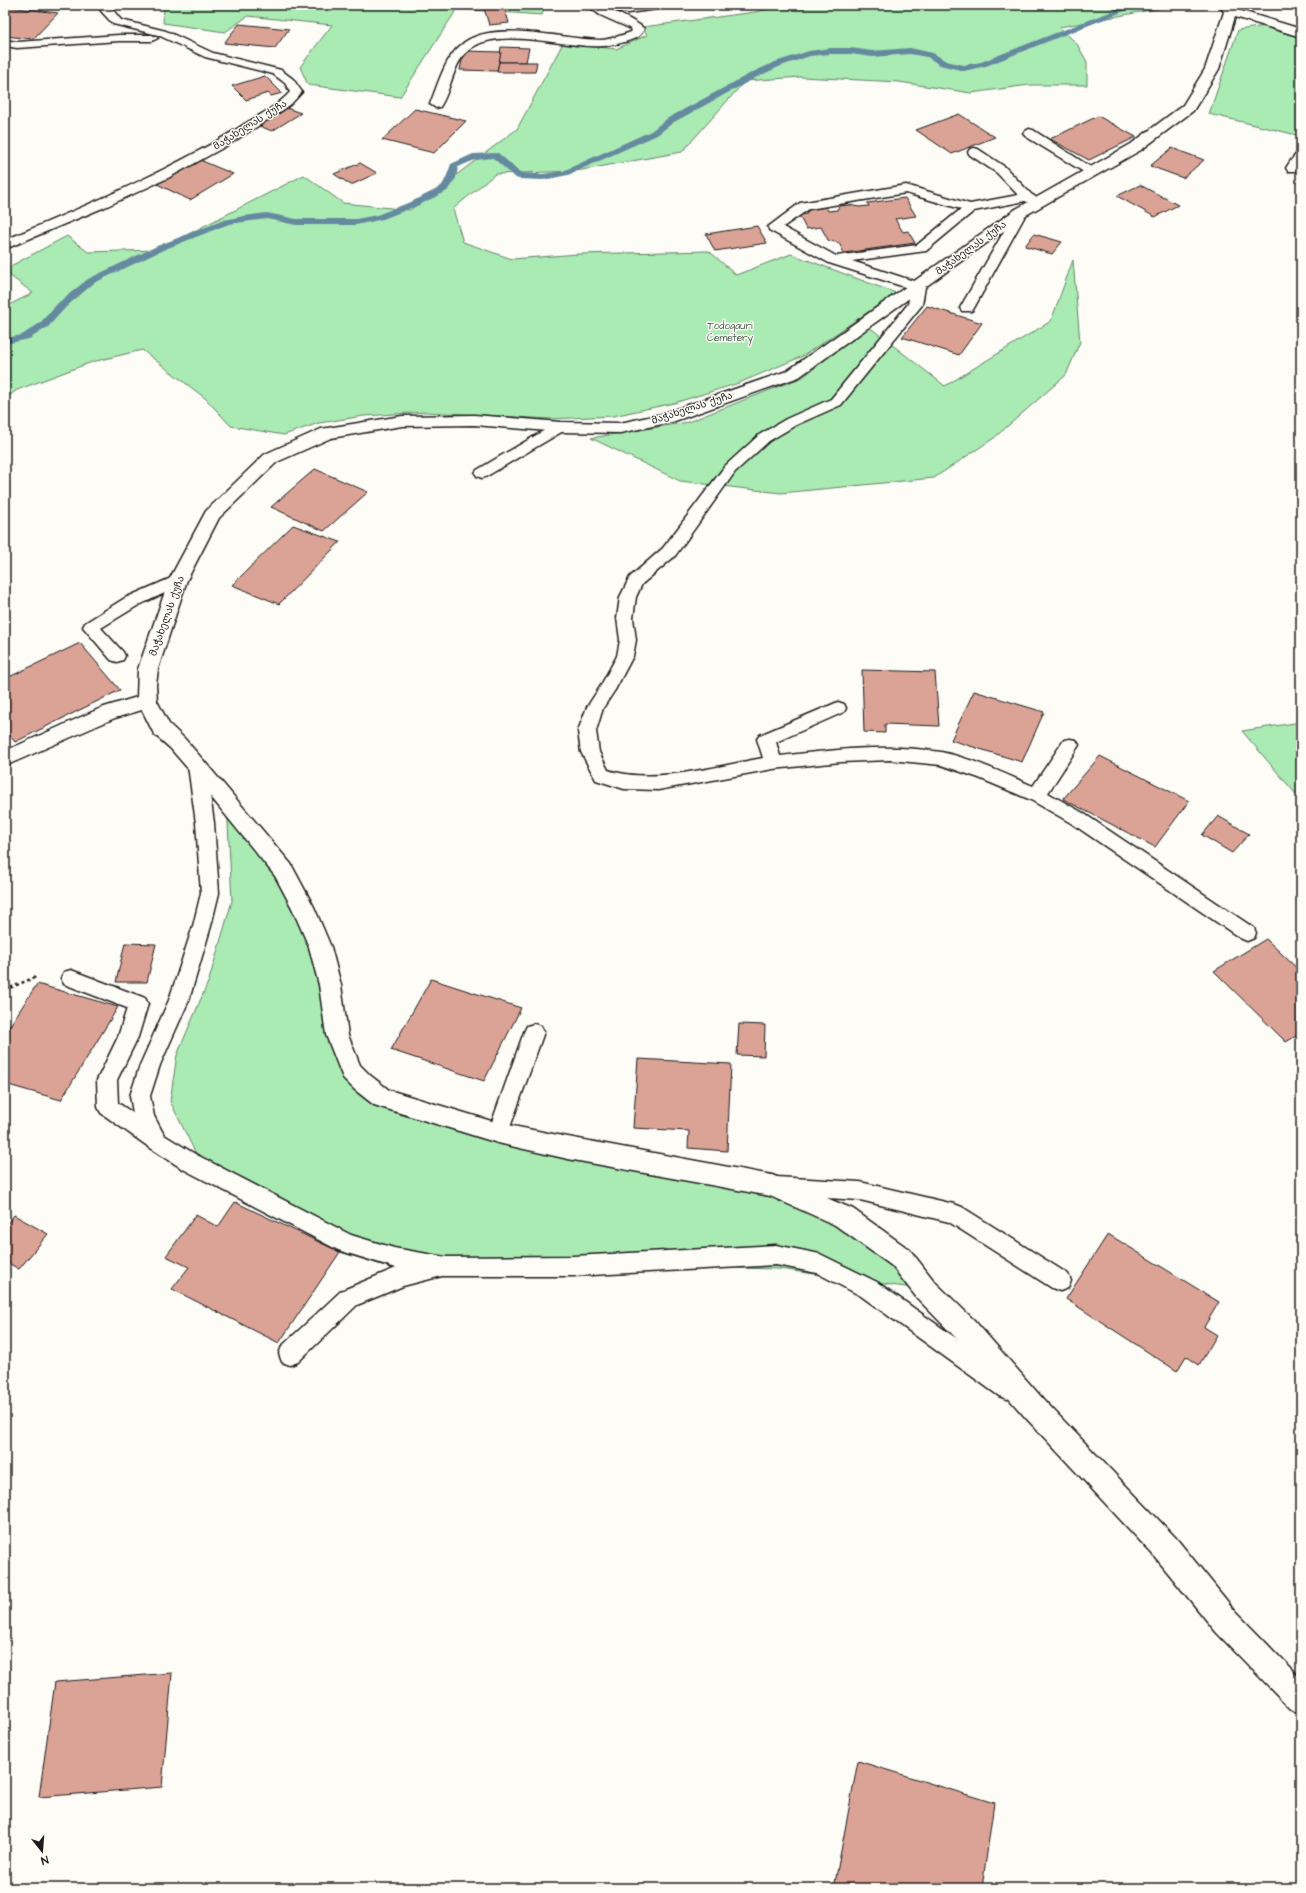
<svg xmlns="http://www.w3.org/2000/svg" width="1306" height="1893" viewBox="0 0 1306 1893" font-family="'Architects Daughter','Noto Sans Georgian',sans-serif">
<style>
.green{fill:#aaeab3;stroke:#638368}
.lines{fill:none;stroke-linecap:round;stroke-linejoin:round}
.stream{fill:#658a9f;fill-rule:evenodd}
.building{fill:#dba396;stroke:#1c1c1c}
.lane-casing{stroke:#1c1c1c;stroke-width:3}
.street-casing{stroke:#1c1c1c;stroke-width:3}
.path{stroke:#1c1c1c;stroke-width:2.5;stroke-dasharray:3 3;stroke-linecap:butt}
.lane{fill:#fdfcf7;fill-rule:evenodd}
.street{fill:#fdfcf7;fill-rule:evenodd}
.labels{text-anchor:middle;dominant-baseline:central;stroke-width:3;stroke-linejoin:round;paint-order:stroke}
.far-street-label{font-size:10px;fill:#1c1c1c;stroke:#fdfcf7}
.far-park-label{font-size:10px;fill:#475a49;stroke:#fdfcf7}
</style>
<rect width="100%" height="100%" fill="#fdfcf7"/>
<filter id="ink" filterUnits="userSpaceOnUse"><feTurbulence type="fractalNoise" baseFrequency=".025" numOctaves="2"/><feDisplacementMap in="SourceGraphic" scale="8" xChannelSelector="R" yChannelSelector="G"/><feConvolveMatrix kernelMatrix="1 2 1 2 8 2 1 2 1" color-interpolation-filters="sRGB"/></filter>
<g filter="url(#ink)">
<g class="green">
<path d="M164 5H545L542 15 457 9 400 97 308 85 300 67 332 25 248 16 225 32 163 23Z"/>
<path d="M787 5H1177L1060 27 1077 44 1087 62V85H1029L971 93 899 82 801 77 745 81 682 152 576 171 495 174 453 209 463 242 512 259 579 254 709 251 736 275 791 254 896 293 803 356 739 383 674 403 613 416 551 419 426 412 364 416 319 423 284 435 231 426 205 398 142 350 92 362 17 390 5 399V307L33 293 5 272V269L67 236 88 252 157 250 304 175 343 203 410 210 517 129 563 43 616 49 647 35 643 27 755 12Z"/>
<path d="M1272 25 1301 33V136L1209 114 1238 30Z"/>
<path d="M1073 260 1080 342 1066 375 994 438 934 478 781 493 680 481 591 438 688 422 803 377 868 326 945 386 1051 321Z"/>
<path d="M1301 722V800L1242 731Z"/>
<path d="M227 804 303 907 337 1035 382 1098 703 1172 844 1217 926 1290 779 1269 650 1266 394 1269 340 1252 248 1198 195 1152 170 1101 177 1055 209 980 232 901Z"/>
</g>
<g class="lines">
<path class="stream" d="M1128 5H1140L986 66 964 71 940 65 927 57 910 54 872 57 851 54H830L810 56 781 66 757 77 674 122 657 135 568 175 543 180 519 179 516 178 493 158 475 160 458 167 456 178 447 191 419 205 383 219 356 225H296L267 219 244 222 229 224 163 250 94 283 66 307 48 327 29 339 5 344V338L22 335 40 323 58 303 88 279 157 246 224 220 244 216 267 213 296 219H356L377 215 413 201 441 187 446 178 451 164 473 154 498 153 521 173 543 174 563 171 651 131 668 118 751 73 775 62 809 51 830 48H851L872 51 910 48 933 53 946 61 964 65 981 62Z"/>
</g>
<g class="building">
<path d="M504 6 509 23 489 25 484 8Z"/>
<path d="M9 7 58 13 33 39 5 36V11Z"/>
<path d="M239 24 289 29 275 48 224 43Z"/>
<path d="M501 47 529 48 526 62H499Z"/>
<path d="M464 51 501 52 497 71 460 70Z"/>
<path d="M499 62H537L535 72H497Z"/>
<path d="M265 76 282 93 271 96 268 93 246 100 232 86Z"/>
<path d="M286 108 301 113 272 131 257 125Z"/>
<path d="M415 109 466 121 434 153 382 140Z"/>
<path d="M959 114 995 137 952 154 916 130Z"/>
<path d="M1098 116 1136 137 1089 160 1050 139Z"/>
<path d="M1172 148 1204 160 1183 178 1150 166Z"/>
<path d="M200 160 233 174 190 200 157 184Z"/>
<path d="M360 163 377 173 351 185 334 174Z"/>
<path d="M1140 185 1178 205 1155 217 1117 196Z"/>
<path d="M905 198 916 216 895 219 903 232 908 231 915 243 844 253 839 243 828 240 821 227 806 229 799 215 807 214 804 210 826 207 828 211 837 210 839 206 849 205 859 207 869 206 867 203Z"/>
<path d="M757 226 767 243 715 251 706 234Z"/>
<path d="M1034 234 1062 242 1052 254 1025 246Z"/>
<path d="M927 306 982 323 959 355 902 337Z"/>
<path d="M315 469 368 492 324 531 271 507Z"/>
<path d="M293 525 340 542 279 604 232 585Z"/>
<path d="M80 643 120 690 15 742 5 730V679Z"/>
<path d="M862 670 935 672 939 726 885 724V733L864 732Z"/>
<path d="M974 691 1044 712 1022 762 951 740Z"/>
<path d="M1100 756 1189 801 1155 847 1063 799Z"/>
<path d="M1218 816 1249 834 1232 853 1202 835Z"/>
<path d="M1266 939 1301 972V1033L1286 1042 1214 971Z"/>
<path d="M125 943 156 944 147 982H116Z"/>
<path d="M431 979 521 1008 484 1081 391 1050Z"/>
<path d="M37 984 118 1007 61 1100 5 1084V1033Z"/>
<path d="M739 1024 765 1025 764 1056 737 1055Z"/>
<path d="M638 1059 731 1064 727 1151 688 1148 689 1131 633 1128Z"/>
<path d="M235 1202 340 1252 279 1343 172 1289 189 1267 166 1256 196 1215 218 1227Z"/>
<path d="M14 1215 48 1234 19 1269 5 1261V1226Z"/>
<path d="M1108 1234 1219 1302 1204 1327 1217 1335 1199 1365 1186 1356 1177 1371 1066 1299Z"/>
<path d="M172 1673 162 1787 39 1797 55 1682Z"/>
<path d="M858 1761 994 1803 982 1888H834Z"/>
</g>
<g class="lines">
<defs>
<g id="lane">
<path d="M101 5H113V10L121 20 166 31 213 53 281 70 293 79 302 92 291 104 280 112 228 145 168 178 105 207 5 249V240C85 206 166 173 240 127 257 116 277 107 290 92L285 83 273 74 205 57 158 35 113 24 101 11Z"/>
<path d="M587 5C591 5 597 4 601 6 609 9 639 22 644 29 640 37 636 38 628 41 620 43 612 46 604 46 568 49 497 25 469 50 452 64 452 89 440 107L436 108 430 104C438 85 444 59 461 45 491 18 564 40 602 40 612 39 622 35 631 32L632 30 629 28 600 15Z"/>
<path d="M605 5 628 7 671 5 665 8 628 13 607 7Z"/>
<path d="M119 35H152L158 38 152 41H119L17 48 5 46V40L17 42Z"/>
<path d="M1029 129 1033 130 1097 171 1091 175 1087 174 1025 136 1023 133Z"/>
<path d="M974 148 978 149 1005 167 1031 194 1043 202 1041 205 1037 206 1025 201 974 211 926 251 852 261 923 284 925 287 922 305 841 405 796 425 769 441 735 472 675 556 642 584 636 597 633 618 636 640 633 656 615 690 603 708 596 731 599 752 608 770C654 785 716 766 763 758L757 739 760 735 838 702 844 704 846 708 844 712 776 742 780 756C833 750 888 743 941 752 971 758 1005 774 1033 786L1064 740 1070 739 1076 740 1079 745 1048 793 1083 813 1254 928 1256 933 1254 938 1247 941 1240 938 1071 823 1031 800 979 778 941 765 890 760 841 762 773 769 658 790 624 789 596 780 581 752 578 731 587 707 600 687 617 656 620 640 617 618 620 597 630 577 663 548 725 466 759 435 786 419 831 399 908 304 911 289 829 263 769 230 768 227 800 203 906 185 970 204 1018 195 997 173 970 155 968 152 970 149ZM906 193 961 209 917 245 836 256 783 227 809 209Z"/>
<path d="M1301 152V164L1296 171H1288L1286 168C1290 162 1294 154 1301 152Z"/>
<path d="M1021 208 1026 209 1027 212 974 308 972 311H962L960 308 1015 212 1016 209Z"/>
<path d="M560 422 565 424 567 427 565 430 487 476 482 478 477 476 475 473 477 470 555 424Z"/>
<path d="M178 575 184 576 186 580 184 584 137 606 101 628 123 652 125 656 123 660 117 662 111 660 83 627 85 623 125 598Z"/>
<path d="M197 760 203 761 206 766 214 823 219 893 211 926 189 1000 160 1065 150 1096 154 1116 164 1135 195 1154 351 1235 394 1248 445 1257 573 1256 776 1245 820 1254 877 1282 1015 1380 1018 1388 1015 1396 1007 1399 999 1396 861 1296 817 1273 776 1265 573 1276H442L403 1286 357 1305 298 1362 290 1365 282 1362 279 1354 282 1346 341 1291 396 1268 338 1250 181 1168 146 1145 101 1113 98 1107 97 1080 118 1037 127 1008 64 984 61 978 64 972 71 970 145 998 148 1004 138 1037 117 1080 118 1103 133 1113 130 1096 140 1065 169 1000 193 926 201 893 196 823 188 766 191 761Z"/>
<path d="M534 1024 541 1026 544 1032 508 1133 505 1139 498 1142 491 1139 488 1133 524 1032 527 1026Z"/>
<path d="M776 1177 860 1182 954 1204 962 1207 1068 1274 1071 1281 1068 1288 1060 1291 1052 1288 949 1222 860 1200 776 1195 769 1193 765 1186 769 1179Z"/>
</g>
<path id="street" d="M1219 5H1231L1235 9 1301 29V37L1235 17 1219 69 1193 111 1141 150 1026 215 799 377 672 422 620 433 560 432 474 425 402 426 331 438 277 462 219 518 187 580 158 669 156 685 157 701 169 724 184 738 204 761 291 864 314 907 331 947 341 985 348 1035 360 1065 371 1076 389 1090 498 1123 568 1137 772 1175 853 1209 910 1250 935 1282 974 1320 1043 1399 1176 1538 1236 1612 1301 1679V1714L1291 1709 1216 1632 1156 1558 1025 1417 956 1338 917 1298 892 1266 835 1225 770 1196 568 1159 498 1143 374 1105 355 1090 343 1078 326 1035 319 985 309 947 292 908 275 876 190 771 170 748 154 734 142 710 115 718 5 766V751L101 708 137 697 138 669 169 580 206 511 265 454 321 429 402 416 474 415 560 422 620 423 662 414 787 371 1016 209 1131 144 1183 105 1205 69 1224 12Z"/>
</defs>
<use href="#lane" class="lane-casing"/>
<use href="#street" class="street-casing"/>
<path class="path" d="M5 990 38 976"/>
<use href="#lane" class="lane"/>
<use href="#street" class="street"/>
</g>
</g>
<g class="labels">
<g class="far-street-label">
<text transform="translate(250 125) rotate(-32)">მაჭახელას ქუჩა</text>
<text transform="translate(971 248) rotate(-36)">მაჭახელას ქუჩა</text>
<text transform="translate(692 408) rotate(-18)">მაჭახელას ქუჩა</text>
<text transform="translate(167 616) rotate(-70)">მაჭახელას ქუჩა</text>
</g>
<g class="far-park-label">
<text x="730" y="326">Todogauri<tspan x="730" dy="12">Cemetery</tspan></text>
</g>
</g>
<rect width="1306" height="1893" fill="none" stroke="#fdfcf7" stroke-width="20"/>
<rect x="10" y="10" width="1286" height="1873" fill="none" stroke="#1c1c1c" stroke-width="1.5" filter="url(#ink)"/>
<g transform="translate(42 1851) rotate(163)" stroke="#fdfcf7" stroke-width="3" paint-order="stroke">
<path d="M0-3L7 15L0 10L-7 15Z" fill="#1c1c1c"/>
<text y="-6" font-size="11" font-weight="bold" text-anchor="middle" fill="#1c1c1c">N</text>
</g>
</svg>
